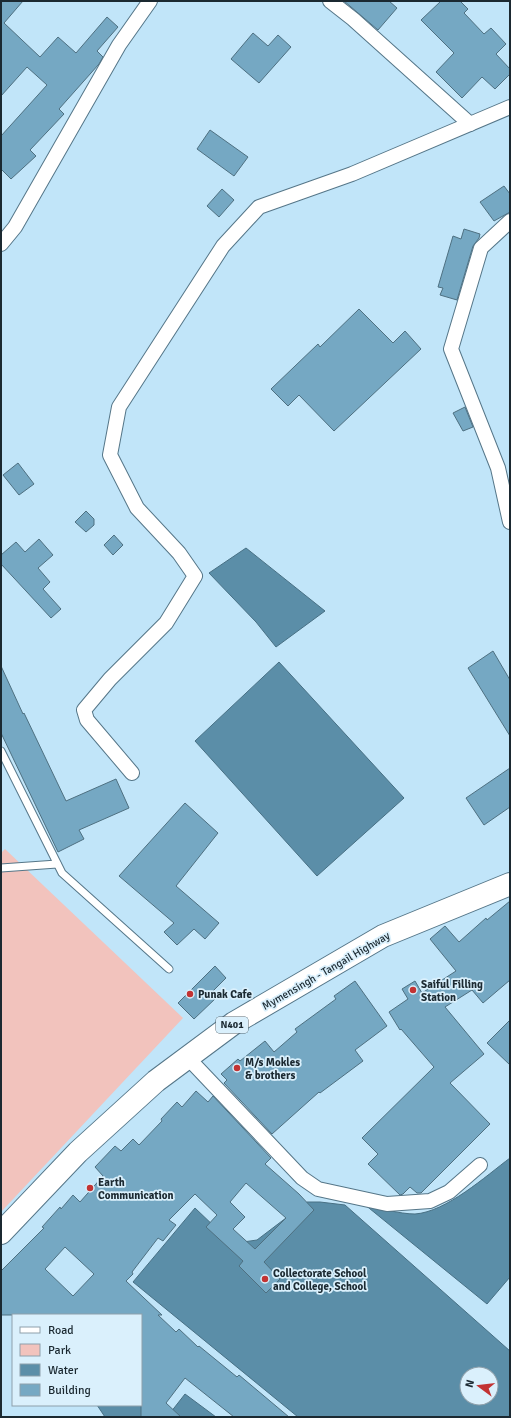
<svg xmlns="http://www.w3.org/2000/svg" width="511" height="1418" viewBox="0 0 511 1418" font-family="Signika,sans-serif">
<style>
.green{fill:#f2c3bd}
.water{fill:#5b8ea8;stroke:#487084;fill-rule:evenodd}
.building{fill:#75a8c3;stroke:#4e7081;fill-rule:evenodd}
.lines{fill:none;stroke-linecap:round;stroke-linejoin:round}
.lane-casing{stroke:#557688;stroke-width:9}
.street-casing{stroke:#557688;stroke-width:16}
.highway-casing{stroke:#557688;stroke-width:24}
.lane{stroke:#fff;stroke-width:7}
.street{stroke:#fff;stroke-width:14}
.highway{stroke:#fff;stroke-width:22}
.poi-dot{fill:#c23333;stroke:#daf0fc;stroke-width:1.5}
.labels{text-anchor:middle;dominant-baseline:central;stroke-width:3.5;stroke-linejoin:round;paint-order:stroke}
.shield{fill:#daf0fc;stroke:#54656e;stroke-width:1}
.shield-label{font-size:10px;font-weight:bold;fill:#1b2931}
.street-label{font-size:11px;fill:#1b2931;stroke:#daf0fc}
.poi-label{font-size:11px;font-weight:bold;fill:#1b2931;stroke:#daf0fc;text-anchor:start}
</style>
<rect width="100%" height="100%" fill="#c1e5f9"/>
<path class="green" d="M5 849 183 1018 1 1212V853Z"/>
<g class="water">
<path d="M246 548 325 611 276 647 256 622 209 573Z"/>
<path d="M279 662 404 798 317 876 195 741Z"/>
<path d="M510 1158V1277L487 1304 364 1204C378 1208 400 1214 415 1214 446 1212 486 1176 510 1158Z"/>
<path d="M307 1202H320L345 1205 510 1351V1417H298L133 1282 195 1208 217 1229 243 1242 257 1240ZM467 1374H491V1398H467Z"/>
<path d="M185 1394 216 1417H167Z"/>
<path d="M97 1405H141L164 1417H105Z"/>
</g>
<g class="building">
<path d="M1 1H23L4 23 40 57 58 37 76 53 107 17 118 27 97 51 103 57 99 64 59 109 64 114 30 150 36 156 11 179 1 169V136L47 85 27 67 1 96Z"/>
<path d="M344 1H389L397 8 378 30Z"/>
<path d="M441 1H460L468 9 464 13 484 34 491 28 506 44 496 54 510 69V74L495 89 482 77 462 98 436 72 454 53 421 20Z"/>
<path d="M253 33 268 46 278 35 291 47 259 83 231 59Z"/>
<path d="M210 130 248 157 234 176 197 149Z"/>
<path d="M504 186 510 194V212L494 221 480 202Z"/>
<path d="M222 189 234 200 219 217 207 206Z"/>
<path d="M464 229 480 234 479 238 473 246 457 300 440 295 443 288 438 287 453 236 461 239Z"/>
<path d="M359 309 393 343 405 331 421 349 334 431 299 395 288 406 271 389 318 344 320 347Z"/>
<path d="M465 407 473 427 463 431 453 413Z"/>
<path d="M18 463 34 484 19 495 3 475Z"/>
<path d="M86 511 94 519V525L86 532 75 522Z"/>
<path d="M114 535 123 545 113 555 104 545Z"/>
<path d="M39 539 53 555 38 568 50 582 43 589 61 609 51 618 1 564V555L16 542 25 552Z"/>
<path d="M493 651 510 680V736L468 668Z"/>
<path d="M1 666 23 714 24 713 66 801 116 779 129 808 79 830 84 839 58 852 1 733Z"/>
<path d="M510 768V807L484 825 466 798Z"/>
<path d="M185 803 218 833 176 886 219 923 205 939 194 929 177 945 164 932 174 923 119 876Z"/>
<path d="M510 901V980L483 1003 472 990 445 1007 484 1054 450 1083 490 1124 421 1193H417L410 1187 403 1194 400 1195 368 1164 378 1154 362 1138 434 1067 401 1029 400 1030 389 1012 408 999 402 989 415 981 422 993 456 971 430 939 445 926 459 942 486 918 487 920Z"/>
<path d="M215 966 226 978 211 993 216 998 194 1019 178 1003Z"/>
<path d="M355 981 387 1026 355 1050 363 1061 320 1093 319 1092 272 1134 224 1083 227 1080 221 1074 238 1059 240 1061 265 1041 274 1052 297 1032 295 1029 336 999 334 996Z"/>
<path d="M510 1020V1065L487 1043Z"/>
<path d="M196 1091 208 1102 213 1096 271 1158 265 1164 299 1194 314 1210 264 1262 280 1279 266 1293 239 1266 243 1261 206 1227 217 1215 195 1194 169 1220 176 1225 163 1241 158 1238 132 1272 133 1274 126 1281 162 1315H158L176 1332 179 1329 198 1347 199 1346 237 1377 239 1375 289 1417H234L185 1378 166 1403 181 1417H141V1315H1V1271L44 1228 42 1227 60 1207 61 1209 73 1195 80 1202 103 1176 95 1167 115 1146 121 1151 133 1139 139 1145 162 1121 161 1119 177 1102 182 1107ZM246 1183 286 1218 255 1249 233 1229 245 1217 230 1202ZM65 1247 94 1274 73 1296 45 1269Z"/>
</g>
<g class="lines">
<defs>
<g id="lane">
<path d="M1 751 62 873 169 969"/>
<path d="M1 868 57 864"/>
</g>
<g id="street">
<path d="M330 1 353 19 470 124"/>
<path d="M510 221 481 248 451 349 498 468 510 522"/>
<path d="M1 244 15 227 119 45 150 1"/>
<path d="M132 773 87 720 84 710 110 679 166 623 195 576 179 553 137 508 110 455 119 407 223 246 259 207 352 174 510 107"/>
<path d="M188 1058 302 1178 318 1189 387 1204 430 1201 449 1192 480 1165"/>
</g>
<path id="highway" d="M1 1233 78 1152 156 1081 234 1023 383 936 510 884"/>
</defs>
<use href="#lane" class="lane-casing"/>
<use href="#street" class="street-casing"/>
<use href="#highway" class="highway-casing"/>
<use href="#lane" class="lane"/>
<use href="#street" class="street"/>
<use href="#highway" class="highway"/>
</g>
<g class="poi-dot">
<circle cx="413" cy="990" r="4"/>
<circle cx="190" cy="994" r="4"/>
<circle cx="237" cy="1068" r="4"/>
<circle cx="90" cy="1188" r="4"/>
<circle cx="265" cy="1279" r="4"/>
</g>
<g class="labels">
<rect class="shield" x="216" y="1017" width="32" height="16" rx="3"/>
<g class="shield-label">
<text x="232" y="1025">N401</text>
</g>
<g class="street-label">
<text transform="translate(326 971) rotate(-30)">Mymensingh - Tangail Highway</text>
</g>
<g class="poi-label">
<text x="421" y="984">Saiful Filling<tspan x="421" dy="13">Station</tspan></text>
<text x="198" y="994">Punak Cafe</text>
<text x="245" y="1062">M/s Mokles<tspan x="245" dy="13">&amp; brothers</tspan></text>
<text x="98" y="1182">Earth<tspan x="98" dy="13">Communication</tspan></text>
<text x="273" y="1273">Collectorate School<tspan x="273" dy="13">and College, School</tspan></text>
</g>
</g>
<rect width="511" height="1418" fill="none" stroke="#1b2931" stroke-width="4"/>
<rect x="12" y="1314" width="130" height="92" fill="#daf0fc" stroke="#8ea0ab"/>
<rect x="20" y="1327" width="20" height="6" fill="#ffffff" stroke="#8ea0ab"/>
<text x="48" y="1334" font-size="12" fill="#1b2931">Road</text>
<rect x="20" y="1344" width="20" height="12" fill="#f2c3bd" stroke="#8ea0ab"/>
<text x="48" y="1354" font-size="12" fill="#1b2931">Park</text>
<rect x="20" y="1364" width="20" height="12" fill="#5b8ea8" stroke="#8ea0ab"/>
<text x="48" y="1374" font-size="12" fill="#1b2931">Water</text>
<rect x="20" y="1384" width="20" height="12" fill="#75a8c3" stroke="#8ea0ab"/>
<text x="48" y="1394" font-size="12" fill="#1b2931">Building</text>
<g transform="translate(479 1386) rotate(285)"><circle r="19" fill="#daf0fc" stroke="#8ea0ab"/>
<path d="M0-3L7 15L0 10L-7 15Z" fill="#c23333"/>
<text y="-6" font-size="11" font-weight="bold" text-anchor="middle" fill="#1b2931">N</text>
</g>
</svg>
